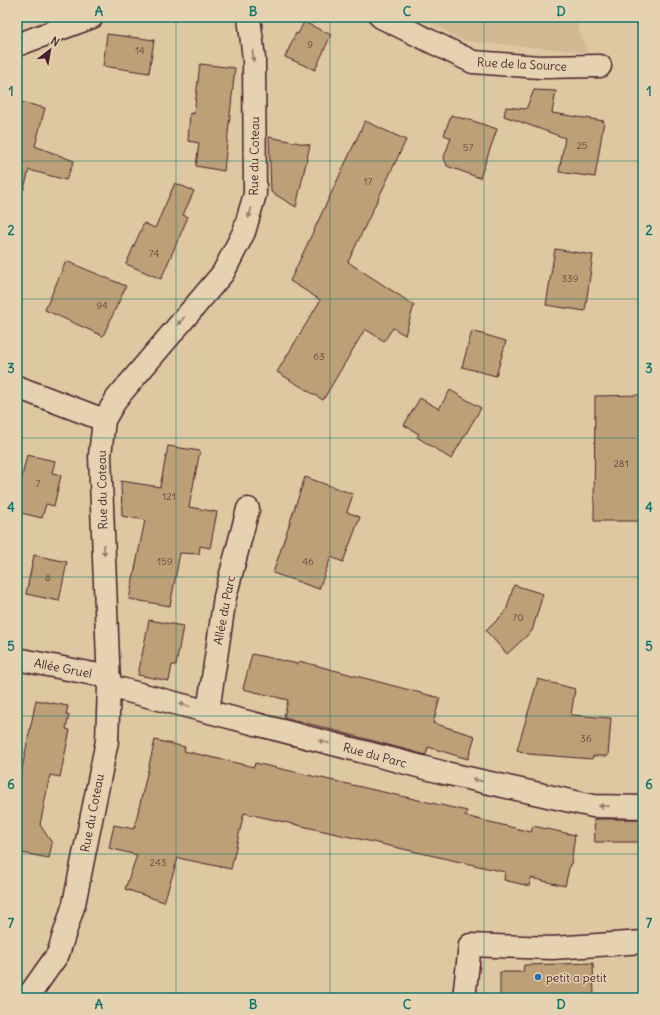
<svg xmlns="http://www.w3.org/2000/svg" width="660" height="1015" viewBox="0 0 660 1015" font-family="Delius,sans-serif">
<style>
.built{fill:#d0b993}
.building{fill:#bda078;stroke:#4a1f2b}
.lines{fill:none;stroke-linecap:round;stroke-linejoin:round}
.minor-casing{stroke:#4a1f2b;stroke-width:25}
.minor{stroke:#e4d2b0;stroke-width:22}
.oneway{fill:#97786e}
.grid{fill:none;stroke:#0f766e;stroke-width:1;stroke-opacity:0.55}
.poi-dot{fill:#1f6fb2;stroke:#e4d2b0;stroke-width:1.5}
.labels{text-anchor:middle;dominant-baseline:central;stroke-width:3;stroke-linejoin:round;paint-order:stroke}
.number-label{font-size:10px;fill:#673f3e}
.street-label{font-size:12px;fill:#4a1f2b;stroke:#e4d2b0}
.poi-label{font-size:12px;fill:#4a1f2b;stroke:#e4d2b0;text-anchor:start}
.neatline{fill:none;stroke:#0f766e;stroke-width:1.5}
.grid-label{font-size:13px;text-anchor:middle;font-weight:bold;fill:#0f766e}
</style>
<rect width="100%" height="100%" fill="#ddc8a2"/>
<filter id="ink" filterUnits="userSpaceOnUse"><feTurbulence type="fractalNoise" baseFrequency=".025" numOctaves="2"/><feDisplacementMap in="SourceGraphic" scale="8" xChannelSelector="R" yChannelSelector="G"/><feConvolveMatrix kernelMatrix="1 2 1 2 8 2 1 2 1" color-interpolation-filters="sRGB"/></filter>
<g filter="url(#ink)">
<path class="built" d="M420 17H575L587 52 463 41Z"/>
<g class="building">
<path d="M304 22 331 35 315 70 285 57 296 33 298 34Z"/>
<path d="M107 34 154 40 149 73 103 66Z"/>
<path d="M200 64 235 68 224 171 196 166 199 143 188 141 190 113 194 114Z"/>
<path d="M534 90 556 91 552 113 604 121 595 177 559 172 565 138 504 116 506 107 526 109Z"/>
<path d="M17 101 45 108 35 146 74 161 66 180 29 170 24 189 17 188Z"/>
<path d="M451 115 464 119V118L497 129 480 178 447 166 444 157 451 138 444 135Z"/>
<path d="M365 121 406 140 348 262 414 305 405 335 393 328 384 341 365 329 323 400 277 372 320 301 319 299 290 281Z"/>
<path d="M269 137 310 145 296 207 271 192Z"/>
<path d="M175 183 194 191 183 215 188 217 161 279 126 264 144 223 155 228Z"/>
<path d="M555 249 593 255 585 311 546 305Z"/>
<path d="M66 261 126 286 103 336 45 310Z"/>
<path d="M472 331 506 341 496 376 462 367Z"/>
<path d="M450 390 481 408 451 459 417 437 419 434 404 425 420 398 439 409Z"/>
<path d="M642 395V521H594L595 396Z"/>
<path d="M168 446 200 451 189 507 217 512 210 548 200 546 199 554 180 553 170 606 129 599 145 520 122 516 121 481 160 487Z"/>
<path d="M27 455 55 461 52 473 61 475 54 506 46 504 42 518 17 512V498Z"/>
<path d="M305 477 353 494 347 512 360 517 343 562 331 557 319 589 273 573Z"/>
<path d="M34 555 67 562 59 601 26 594Z"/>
<path d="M514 585 543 594 532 631 507 654 486 631 506 611Z"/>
<path d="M149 620 183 626 176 665H172L169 681 138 675Z"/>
<path d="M252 654 298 664 299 661 440 698 433 723 475 736 468 759 428 747 426 755 284 717 288 700 243 689Z"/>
<path d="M538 679 575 689 571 715 611 718 608 756H593L592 759 529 754 517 750Z"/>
<path d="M36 700 68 706 66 715H69L66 729 70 730 60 777 50 775 40 825 52 843 49 858 17 852V793Z"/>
<path d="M155 740 185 747 184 751 254 767 255 763 467 811 465 816 531 832 533 826 575 835 571 864H570L565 886 531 878 529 886 504 880 505 872 244 813 231 869 178 858 164 902 125 889 137 855 109 848 114 825 134 829Z"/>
<path d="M594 819H643V842H595Z"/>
<path d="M593 963 594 998H500V972H523L524 965Z"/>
</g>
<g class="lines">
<defs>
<g id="minor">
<path d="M381 17 473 62 540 67 600 66"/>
<path d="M17 45 92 17"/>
<path d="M17 387 104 420"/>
<path d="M17 659 109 677"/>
<path d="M109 686 445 773 593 806 643 807"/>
<path d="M208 711 225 597 248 509"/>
<path d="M27 998 58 954 74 904 107 741 109 686 100 455 104 420 117 398 223 273 244 232 255 194 254 59 249 17"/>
<path d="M464 998 470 945 552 948 643 942"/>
</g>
</defs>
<use href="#minor" class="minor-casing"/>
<use href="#minor" class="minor"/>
</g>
<defs><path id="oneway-solid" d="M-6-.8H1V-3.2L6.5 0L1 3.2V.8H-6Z"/></defs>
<g class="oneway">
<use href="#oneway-solid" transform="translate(253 56) rotate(85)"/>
<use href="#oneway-solid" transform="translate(250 213) rotate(106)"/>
<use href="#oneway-solid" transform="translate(181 321) rotate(130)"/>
<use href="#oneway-solid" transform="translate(104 550) rotate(88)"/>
<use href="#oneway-solid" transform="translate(184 705) rotate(-165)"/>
<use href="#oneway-solid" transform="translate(324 742) rotate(-165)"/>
<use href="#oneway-solid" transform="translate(477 780) rotate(-167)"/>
<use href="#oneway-solid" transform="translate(604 806) rotate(-179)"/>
</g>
</g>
<path class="grid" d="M176 17V998M330 17V998M484 17V998M17 161H643M17 299H643M17 438H643M17 577H643M17 716H643M17 854H643"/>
<circle class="poi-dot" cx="538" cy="977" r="4"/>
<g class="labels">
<g class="number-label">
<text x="310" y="44">9</text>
<text x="140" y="50">14</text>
<text x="582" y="145">25</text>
<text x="468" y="147">57</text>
<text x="368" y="181">17</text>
<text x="154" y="253">74</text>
<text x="570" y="278">339</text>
<text x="102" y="305">94</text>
<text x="319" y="356">63</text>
<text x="621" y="463">281</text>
<text x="38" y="483">7</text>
<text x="169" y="496">121</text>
<text x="165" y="561">159</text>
<text x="308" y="561">46</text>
<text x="48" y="577">8</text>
<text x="518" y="617">70</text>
<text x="586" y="738">36</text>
<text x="158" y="862">243</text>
</g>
<g class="street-label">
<text transform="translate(522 64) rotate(3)">Rue de la Source</text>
<text transform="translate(254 156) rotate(-89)">Rue du Coteau</text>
<text transform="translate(102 490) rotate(-91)">Rue du Coteau</text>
<text transform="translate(224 610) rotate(-79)">Allée du Parc</text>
<text transform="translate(63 668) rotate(11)">Allée Gruel</text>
<text transform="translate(375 755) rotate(15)">Rue du Parc</text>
<text transform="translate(92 813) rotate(-79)">Rue du Coteau</text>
</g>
<g class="poi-label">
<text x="546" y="977">petit a petit</text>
</g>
</g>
<rect width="660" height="1015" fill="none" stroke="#e4d2b0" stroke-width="44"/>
<g transform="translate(50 50) rotate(31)" stroke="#e4d2b0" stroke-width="3" paint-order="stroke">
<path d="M0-3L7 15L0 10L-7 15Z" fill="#4a1f2b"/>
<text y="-6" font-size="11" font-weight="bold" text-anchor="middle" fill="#4a1f2b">N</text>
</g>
<rect x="22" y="22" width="616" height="971" class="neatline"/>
<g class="grid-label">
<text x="99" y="16">A</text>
<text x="253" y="16">B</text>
<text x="407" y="16">C</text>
<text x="561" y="16">D</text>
<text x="11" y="96">1</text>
<text x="649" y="96">1</text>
<text x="11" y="235">2</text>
<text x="649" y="235">2</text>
<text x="11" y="373">3</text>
<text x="649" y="373">3</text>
<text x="11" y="512">4</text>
<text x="649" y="512">4</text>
<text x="11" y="651">5</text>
<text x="649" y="651">5</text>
<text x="11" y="789">6</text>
<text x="649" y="789">6</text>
<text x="11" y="928">7</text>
<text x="649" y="928">7</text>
<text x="99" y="1009">A</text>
<text x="253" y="1009">B</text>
<text x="407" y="1009">C</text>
<text x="561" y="1009">D</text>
</g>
</svg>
